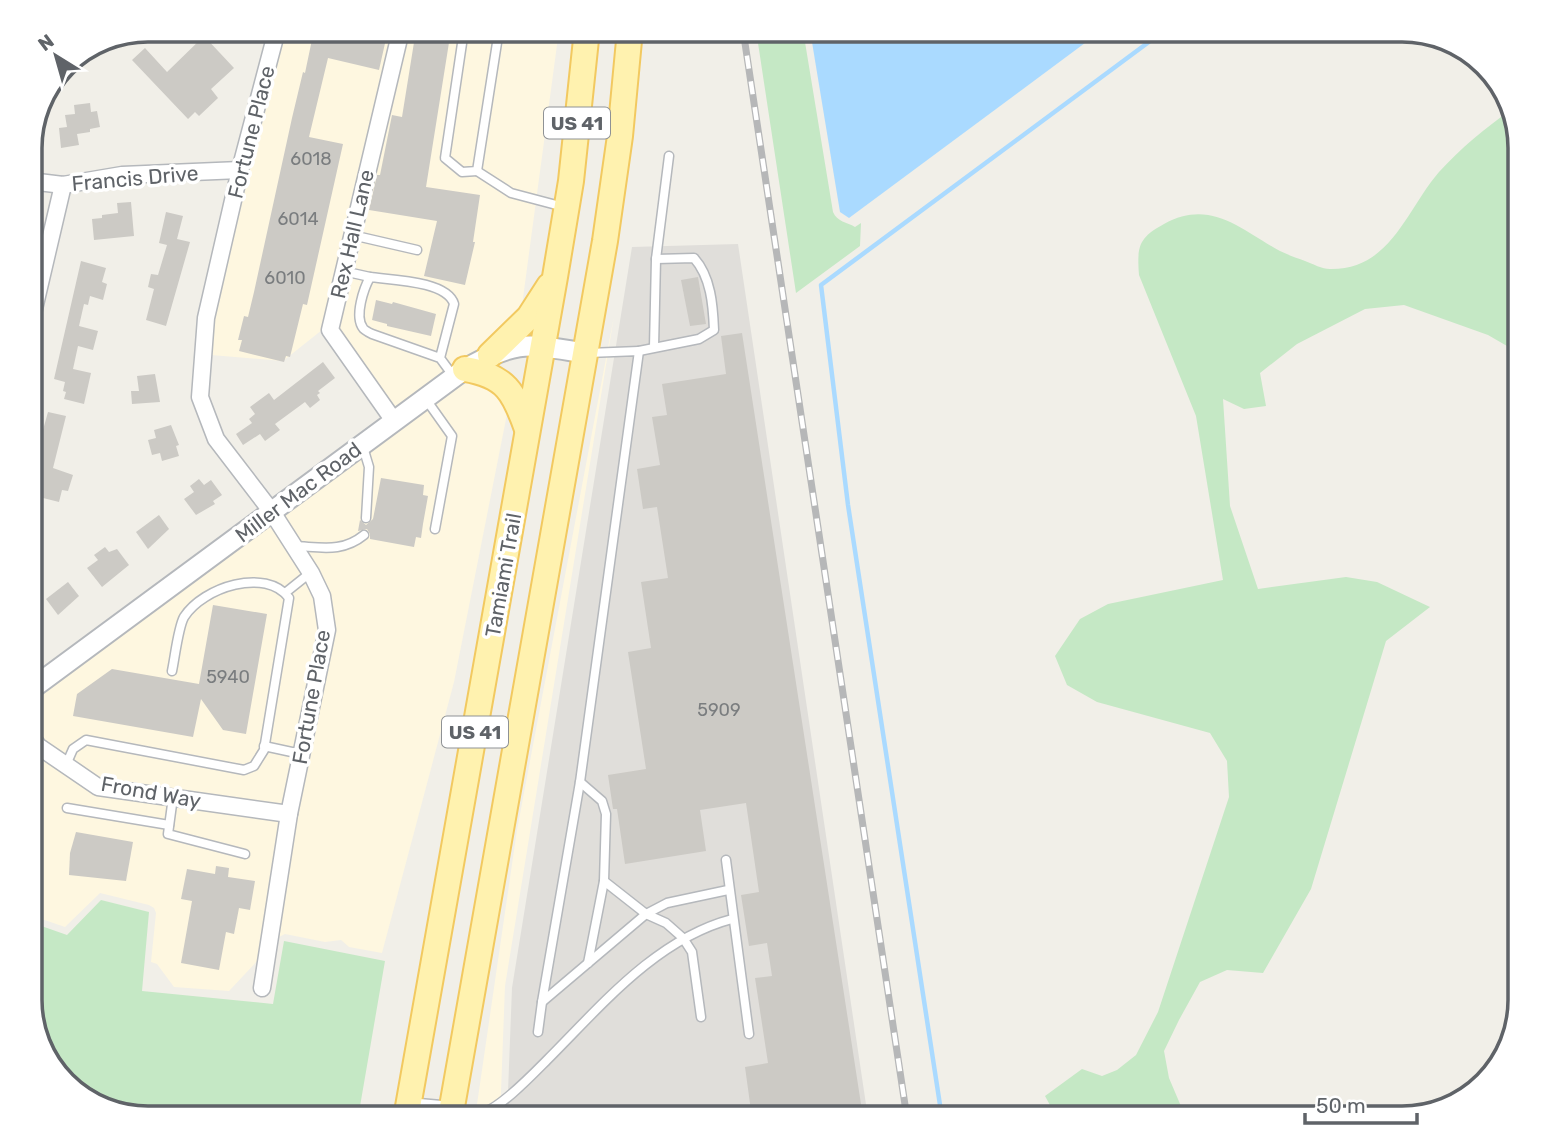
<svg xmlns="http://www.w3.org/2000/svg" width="1550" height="1148" viewBox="0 0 1550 1148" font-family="Rubik,sans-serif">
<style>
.commercial{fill:#fef7e0}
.industrial{fill:#e0deda}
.green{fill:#c5e8c5}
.water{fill:#aadaff}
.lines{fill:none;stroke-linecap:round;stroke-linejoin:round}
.stream{stroke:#aadaff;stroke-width:4.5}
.building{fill:#cccac5}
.service-casing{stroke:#b5b8bc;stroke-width:11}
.minor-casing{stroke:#b5b8bc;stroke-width:19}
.tertiary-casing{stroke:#b5b8bc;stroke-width:23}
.primary-casing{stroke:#f2c960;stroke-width:28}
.service{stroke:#fff;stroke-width:8}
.minor{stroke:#fff;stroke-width:16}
.tertiary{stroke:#fff;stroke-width:19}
.primary{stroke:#fff2af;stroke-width:24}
.rail-casing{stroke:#b6b7b8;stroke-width:7}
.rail{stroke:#fff;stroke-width:4.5;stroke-dasharray:13;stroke-linecap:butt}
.labels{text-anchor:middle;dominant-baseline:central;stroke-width:7;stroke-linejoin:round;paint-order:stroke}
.number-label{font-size:18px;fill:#7a7d7f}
.shield{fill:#fff;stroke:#8f9295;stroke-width:2}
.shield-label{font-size:19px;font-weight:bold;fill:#5f6368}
.street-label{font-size:21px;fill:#5f6368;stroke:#fff}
.rim{fill:none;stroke:#5f6368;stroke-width:3.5}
</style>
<rect width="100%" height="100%" fill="#f1efe8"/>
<g class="commercial">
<path d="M285 30H392L322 330 283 361 211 355 214 320 247 178 249 177 248 171Z"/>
<path d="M409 30H559L521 313 485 348 458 364 395 409 338 329Z"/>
<path d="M614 316 505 986 500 1118H475L517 830Z"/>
<path d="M468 378 484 381 509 404 454 682 382 953 349 947 341 940 325 942 285 934 279 937 297 816 334 630 329 593 317 569 283 514Z"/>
<path d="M270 523 315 597 318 629 282 805 100 779 43 740 30 719V701Z"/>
<path d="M30 748 98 795 280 821 258 960 229 991 174 987 157 964 151 962 156 913 154 908 149 905 100 893 65 927 30 915Z"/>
</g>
<path class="industrial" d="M738 244 868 1118H507L512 988 632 247Z"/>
<g class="green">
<path d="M756 30H803L833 212C837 222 847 222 855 227L861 223 860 246 796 293Z"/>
<path d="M1511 110 1520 148V363L1507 346 1488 335 1404 305 1365 309 1297 344 1260 373 1266 406 1244 409 1223 399 1230 506 1258 589 1346 577 1377 582 1430 607 1386 641 1311 889 1263 973 1227 970 1200 982 1179 1020 1164 1051 1169 1078 1186 1118H1057L1045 1096 1082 1069 1102 1076 1117 1070 1136 1055 1158 1012 1229 797 1227 761 1210 733 1097 702 1067 685 1055 656 1080 619 1108 604 1223 580 1196 416 1139 275C1137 247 1138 238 1164 224 1211 198 1241 230 1280 251 1288 255 1297 258 1305 261 1313 264 1322 269 1330 269 1391 270 1406 210 1439 172 1461 148 1485 128 1511 110Z"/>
<path d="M101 900 149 912 142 991 273 1004 284 941 385 961 358 1118H148L76 1093 42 1052 30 1007V922L67 935Z"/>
</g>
<path class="water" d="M810 30H1084L1089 40 849 218 840 212Z"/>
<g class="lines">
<path class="stream" d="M942 1118 848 505 821 285 1165 30"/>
</g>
<g class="building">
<path d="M314 30H388L379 70 328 58 309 137 343 144 307 305 303 304 290 357 286 356 284 362 239 351 242 340H238L244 316 248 317 254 292 292 118 303 72 305 73Z"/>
<path d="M416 30H451L426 187 480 195 473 242H475L465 285 424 276 437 221 369 210 377 175H380L392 115 402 117Z"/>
<path d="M204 36 234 68 211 89 218 98 199 116 195 112 188 119 132 60 145 48 167 72Z"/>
<path d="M90 103 91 112 97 111 100 127 90 129V132L77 134 79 145 61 148 59 128 67 127 65 115 75 114 74 105Z"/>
<path d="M131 202 134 236 94 240 92 219 102 218V215L118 213 117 203Z"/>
<path d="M166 212 183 216 177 239 190 242 166 326 146 320 154 289 148 287 151 274 158 275 167 245 159 243Z"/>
<path d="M81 261 106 268 102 282 107 284 103 300 90 296 88 305 84 304 79 326 98 331 93 350 78 346 73 369 91 373 84 404 64 399 66 392 63 391 65 382 54 379Z"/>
<path d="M698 277 706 324 690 326 681 280Z"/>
<path d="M376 300 392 304 393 302 436 314 431 336 387 326V324L372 320Z"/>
<path d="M742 333 863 1117 856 1118H777L776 1114 752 1118 745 1067 768 1063 755 978 772 976 767 943 749 946 741 895 759 892 746 803 700 810 706 851 625 864 617 809H613L608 775 646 769 628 652 651 648 641 582 668 578 657 507 643 509 637 469 660 465 652 417 667 415 662 384 726 374 721 336Z"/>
<path d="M323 362 335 378 318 391 320 393 317 395 320 400 310 408 305 402 275 424 280 430 265 441 260 434 243 445 236 434 252 423 249 419 255 414 250 407 269 393 274 400Z"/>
<path d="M155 374 160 402 132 404 131 391H139L137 376Z"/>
<path d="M48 412 66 416 53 468 73 475 68 491 62 490 59 502 39 497 41 490 38 489 40 479 30 476Z"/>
<path d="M171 425 179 445 176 446 179 456 162 461 160 453 152 455 148 440 156 438 154 430Z"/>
<path d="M381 478 424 485 423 495 428 496 423 524 421 538 416 537 414 547 370 539V534L367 529 358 531 360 520 366 525 373 519Z"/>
<path d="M199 479 204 485 211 480 222 495 213 501 215 504 196 515 184 499 194 492 190 486Z"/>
<path d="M159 515 169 529 148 549 136 532Z"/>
<path d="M105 547 109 552 117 549 129 565 102 587 87 568 98 560 94 555Z"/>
<path d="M68 582 79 596 58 615 46 599Z"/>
<path d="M213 605 267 614 246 734 223 730 201 699 193 737 73 716 77 694 112 669 199 684Z"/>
<path d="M76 832 133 842 126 881 69 875 70 853Z"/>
<path d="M216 866 229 868 228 877 255 881 250 910 239 908 234 934 226 932 219 970 181 963 192 901 181 899 187 869 215 874Z"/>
</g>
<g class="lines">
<defs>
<g id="service">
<path d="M464 30 445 158 462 172 477 171 499 30"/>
<path d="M477 171 511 193 564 207"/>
<path d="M352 235 417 250"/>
<path d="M343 271 370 277"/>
<path d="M654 347 656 259 669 156"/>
<path d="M639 351 699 339 714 330C713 305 711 277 694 258L656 259"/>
<path d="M588 353 639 351 580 782 542 1002 646 914 667 903 728 890"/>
<path d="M440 358 454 304C447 281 392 280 370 277 364 288 354 316 363 328 364 330 370 333 372 334L440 358 454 377"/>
<path d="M425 398 452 436 435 529"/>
<path d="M363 447 369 467 366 518"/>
<path d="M294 546C321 547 342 553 364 535"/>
<path d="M285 593 310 573"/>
<path d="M264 746 301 754"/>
<path d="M66 765 73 749 86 740 244 770 254 766 264 750 289 598C266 567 203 587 184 617 178 628 175 657 172 671"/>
<path d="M580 782 602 801 606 814 604 881 646 914 666 923 683 938 692 952 701 1017"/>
<path d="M173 797 168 834 245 854"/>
<path d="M67 808 169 825"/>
<path d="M726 860 749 1034"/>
<path d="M588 963 604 881"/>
<path d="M538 1032 542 1002"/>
<path d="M455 1110C462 1111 473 1114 481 1113 499 1110 534 1073 547 1060 601 1006 656 939 732 919"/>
</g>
<g id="minor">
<path d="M30 181 63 185 122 175 240 170"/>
<path d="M30 326 63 185"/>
<path d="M394 421 330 330 401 30"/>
<path d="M30 734 38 746 98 787 289 814"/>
<path d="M262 988 289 814 327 630 322 596 311 573 272 512 216 439 200 397 206 318 240 170 277 30"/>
<path d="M408 1106 452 1110"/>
</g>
<path id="tertiary" d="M30 690 465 369C518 339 527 344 585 353"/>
<g id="primary">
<path d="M490 355 529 317 549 286"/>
<path d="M465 369C506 376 514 392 527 429"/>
<path d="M406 1118 555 277 571 181 587 30"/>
<path d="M450 1118 605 241 620 136 630 30"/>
</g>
</defs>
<use href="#service" class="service-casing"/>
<use href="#minor" class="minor-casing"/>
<use href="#tertiary" class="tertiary-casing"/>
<use href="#primary" class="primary-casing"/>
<use href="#service" class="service"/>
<use href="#minor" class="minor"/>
<use href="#tertiary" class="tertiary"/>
<use href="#primary" class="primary"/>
<defs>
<path id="rail" d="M743 30 907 1118"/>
</defs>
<use href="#rail" class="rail-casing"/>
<use href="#rail" class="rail"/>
</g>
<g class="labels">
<g class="number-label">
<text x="311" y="159">6018</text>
<text x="298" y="219">6014</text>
<text x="285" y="278">6010</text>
<text x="228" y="677">5940</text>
<text x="719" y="710">5909</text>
</g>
<g class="shield">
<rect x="544" y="107.5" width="66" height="31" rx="5"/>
<rect x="442" y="716.5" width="66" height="31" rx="5"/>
</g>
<g class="shield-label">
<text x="577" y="123">US 41</text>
<text x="475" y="732">US 41</text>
</g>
<g class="street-label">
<text transform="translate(251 132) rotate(-76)">Fortune Place</text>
<text transform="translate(135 178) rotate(-5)">Francis Drive</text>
<text transform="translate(352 234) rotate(-77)">Rex Hall Lane</text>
<text transform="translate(298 492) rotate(-37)">Miller Mac Road</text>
<text transform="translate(503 575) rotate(-80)">Tamiami Trail</text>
<text transform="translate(311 697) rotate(-80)">Fortune Place</text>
<text transform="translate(151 792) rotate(10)">Frond Way</text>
</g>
</g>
<path d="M0 0H1550V1148H0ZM148 42H1402A106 106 0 0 1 1508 148V1000A106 106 0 0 1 1402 1106H148A106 106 0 0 1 42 1000V148A106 106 0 0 1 148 42Z" fill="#fff" fill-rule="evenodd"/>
<path class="rim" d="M148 42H1402A106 106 0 0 1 1508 148V1000A106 106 0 0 1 1402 1106H148A106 106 0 0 1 42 1000V148A106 106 0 0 1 148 42Z"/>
<g transform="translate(56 56) rotate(323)" stroke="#ffffff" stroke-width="5" paint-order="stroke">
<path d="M0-5L12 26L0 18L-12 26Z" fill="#5f6368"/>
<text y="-10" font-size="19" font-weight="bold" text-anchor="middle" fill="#5f6368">N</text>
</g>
<path d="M1305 1113v10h112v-10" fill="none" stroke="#5f6368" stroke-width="3.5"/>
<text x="1316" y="1113" font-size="21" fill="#5f6368" stroke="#ffffff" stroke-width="5" paint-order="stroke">50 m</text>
</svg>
